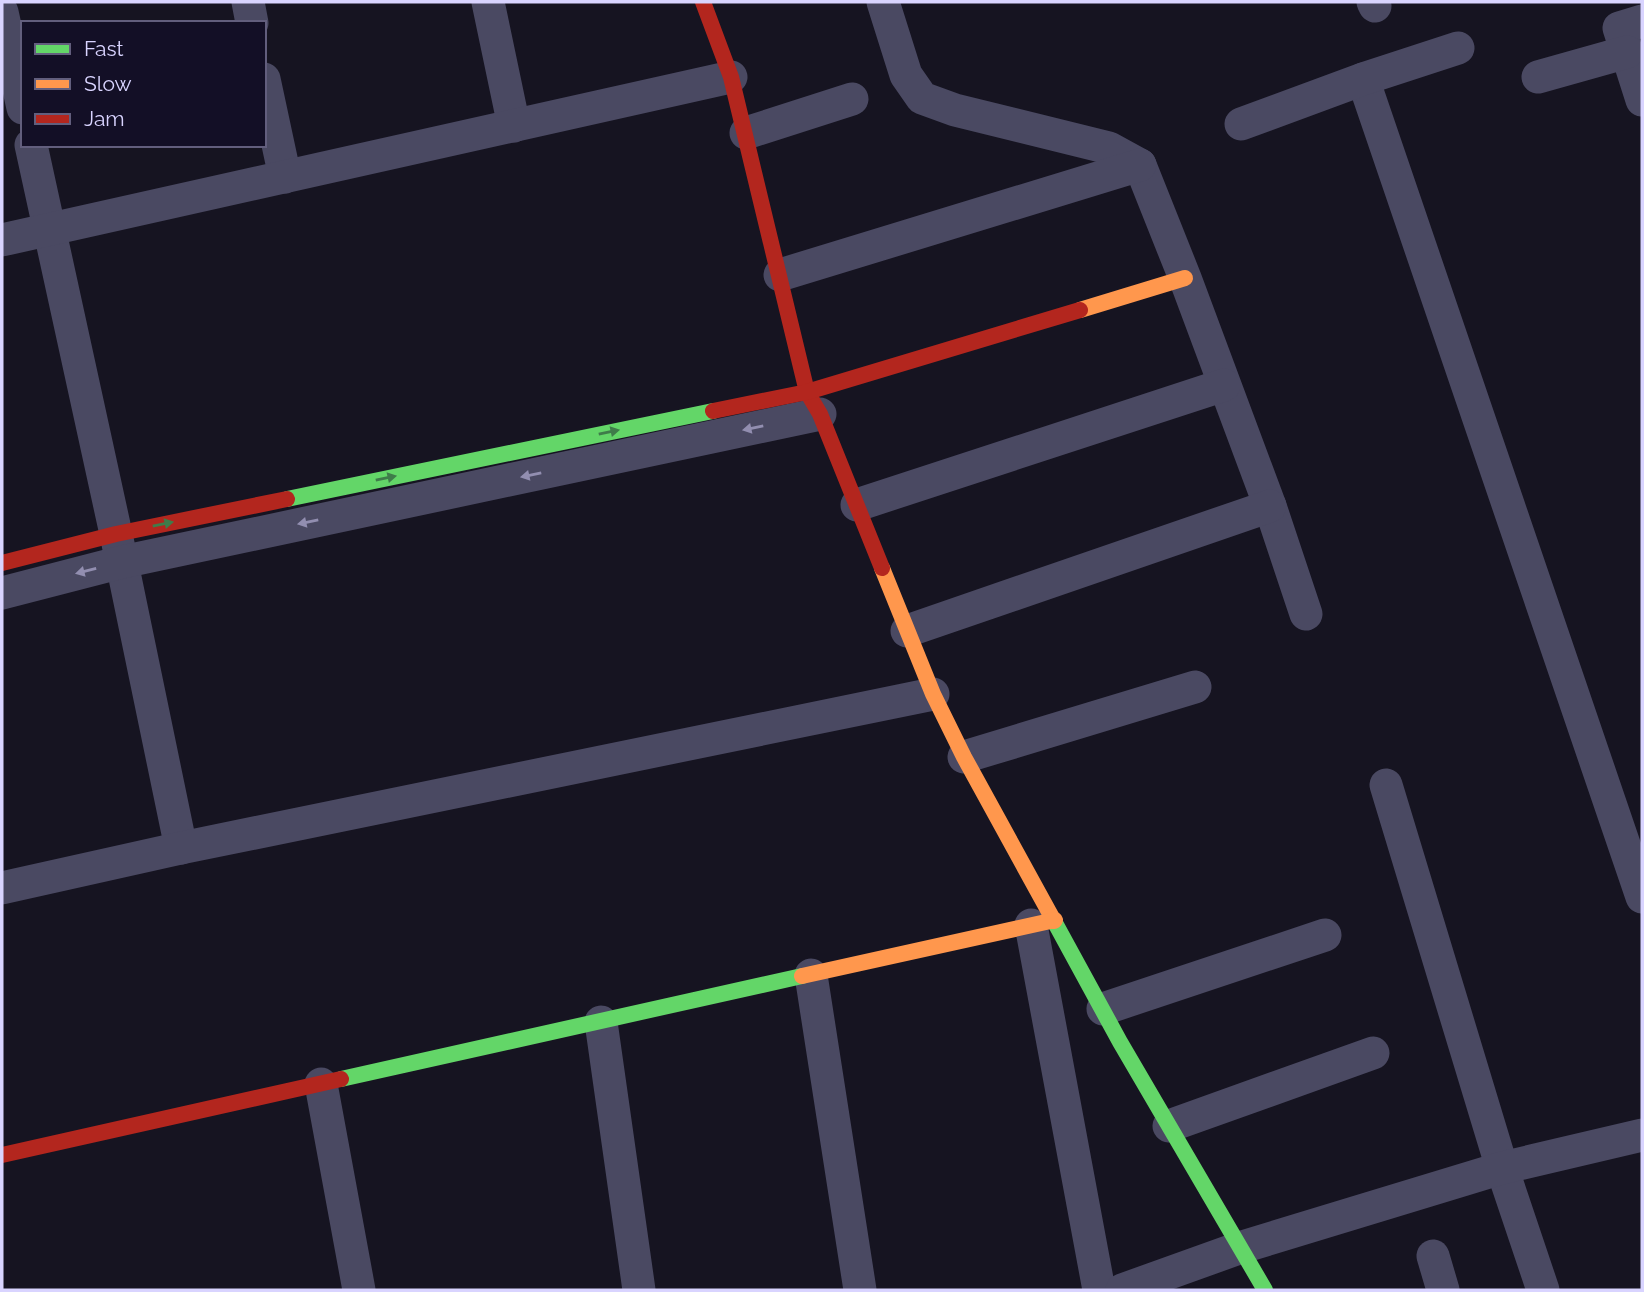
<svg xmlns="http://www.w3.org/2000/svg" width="1644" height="1292" viewBox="0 0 1644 1292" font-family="Raleway,sans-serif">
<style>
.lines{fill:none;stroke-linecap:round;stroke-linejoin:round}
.street{stroke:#4a4962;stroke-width:33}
.fast{stroke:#63d668;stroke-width:16}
.slow{stroke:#ff974d;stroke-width:16}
.jam{stroke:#b3261e;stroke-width:16}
.oneway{fill:#928eb0}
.oneway2{fill:#3f7c4a}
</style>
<rect width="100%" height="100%" fill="#161421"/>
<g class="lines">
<g class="street">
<path d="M248 2 252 23"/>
<path d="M488 2 514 126"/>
<path d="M883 2 906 75 922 98 955 110 1109 148 1140 165 1185 278 1270 506 1306 614"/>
<path d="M1373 2 1375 6"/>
<path d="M2 12 23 108"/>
<path d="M1642 21 1619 28 1642 100"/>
<path d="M1538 77 1627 52"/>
<path d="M264 79 285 177"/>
<path d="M1363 79 1642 897"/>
<path d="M1241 124 1363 79 1458 48"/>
<path d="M746 133 852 99"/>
<path d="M31 145 116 534 181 848"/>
<path d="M2 240 731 77"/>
<path d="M780 275 1140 165"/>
<path d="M857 505 1224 385"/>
<path d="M2 593 122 562 820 414"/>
<path d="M907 631 1270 506"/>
<path d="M964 757 1195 687"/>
<path d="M1386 785 1502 1168 1543 1290"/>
<path d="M2 888 181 848 933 694"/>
<path d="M1031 925 1099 1290"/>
<path d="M811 975 860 1290"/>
<path d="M1103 1009 1325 935"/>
<path d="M601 1022 639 1290"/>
<path d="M321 1084 359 1290"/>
<path d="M1169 1126 1373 1053"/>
<path d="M1433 1256 1443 1290"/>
<path d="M1122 1290 1239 1248 1502 1168 1642 1135"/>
</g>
<g class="fast">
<path d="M287 499 713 411"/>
<path d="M1054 921 1120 1042 1265 1290"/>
<path d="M341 1079 802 976"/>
</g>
<g class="slow">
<path d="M1080 310 1185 278"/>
<path d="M882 568 933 694 964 757 1054 921"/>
<path d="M802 976 1055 920"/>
</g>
<g class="jam">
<path d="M703 2 731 77 807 392 820 414 882 568"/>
<path d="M713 411 807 392 1080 310"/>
<path d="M2 563 116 534 287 499"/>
<path d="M2 1155 341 1079"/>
</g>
</g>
<defs><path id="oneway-solid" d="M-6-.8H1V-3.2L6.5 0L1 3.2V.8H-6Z" transform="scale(1.75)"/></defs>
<g class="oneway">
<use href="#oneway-solid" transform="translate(753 428) rotate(168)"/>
<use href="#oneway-solid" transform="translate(531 475) rotate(168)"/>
<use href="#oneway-solid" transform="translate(308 522) rotate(168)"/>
<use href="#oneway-solid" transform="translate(86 571) rotate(166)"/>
</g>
<g class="oneway2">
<use href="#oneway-solid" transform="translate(609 432) rotate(-12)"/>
<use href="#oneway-solid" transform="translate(386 478) rotate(-12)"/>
<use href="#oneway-solid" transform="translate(163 524) rotate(-12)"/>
</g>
<rect width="1644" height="1292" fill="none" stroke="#d9d4ff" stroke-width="7"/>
<rect x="21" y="21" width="245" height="126" fill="#130f26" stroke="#625e7d" stroke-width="2"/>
<rect x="35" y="44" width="35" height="10" fill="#63d668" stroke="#625e7d" stroke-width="2"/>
<text x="84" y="56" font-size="21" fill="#d9d4ff">Fast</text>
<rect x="35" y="79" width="35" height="10" fill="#ff974d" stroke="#625e7d" stroke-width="2"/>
<text x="84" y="91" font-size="21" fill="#d9d4ff">Slow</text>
<rect x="35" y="114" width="35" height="10" fill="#b3261e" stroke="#625e7d" stroke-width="2"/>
<text x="84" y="126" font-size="21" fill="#d9d4ff">Jam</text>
</svg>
